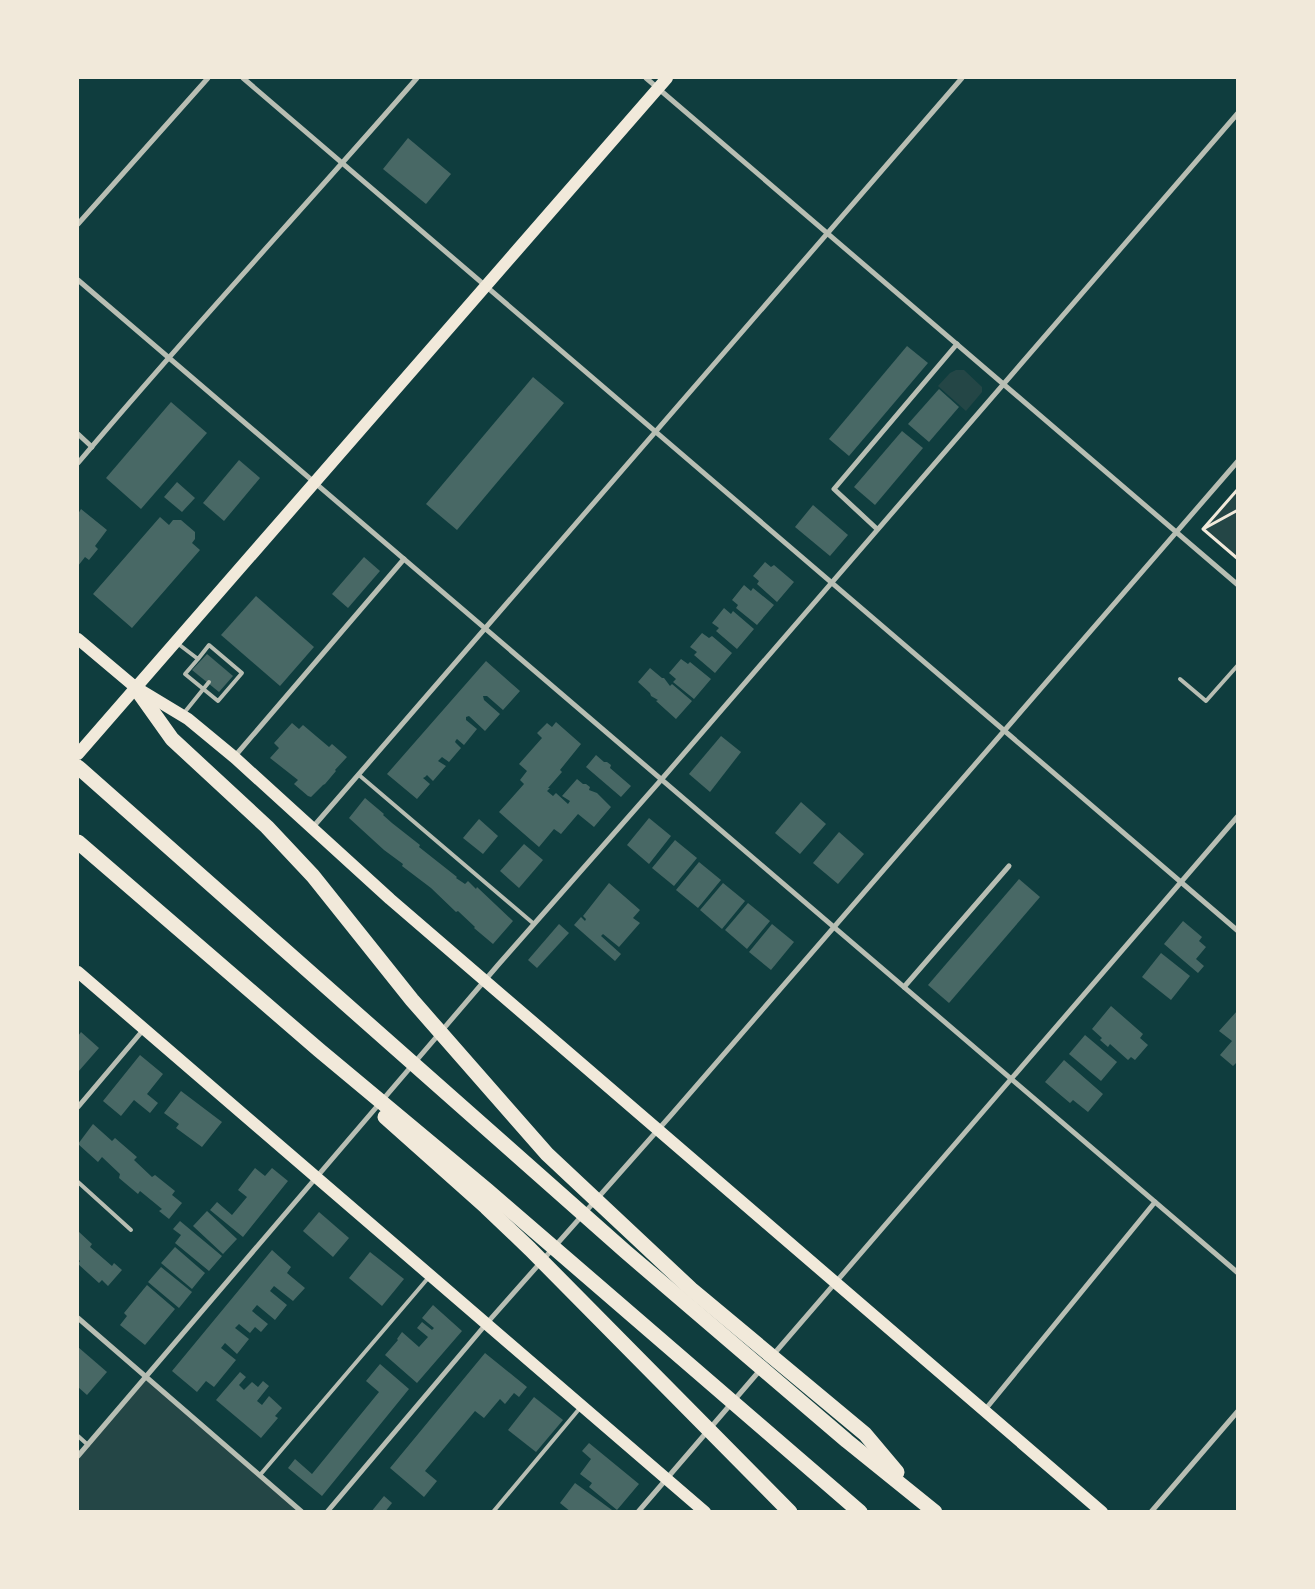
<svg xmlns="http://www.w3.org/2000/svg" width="1315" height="1589" viewBox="0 0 1315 1589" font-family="Lato,sans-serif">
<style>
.green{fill:#244646}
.building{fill:#486865}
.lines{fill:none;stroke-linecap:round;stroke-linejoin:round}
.path{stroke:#f1e9da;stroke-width:3}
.service{stroke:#b8beb3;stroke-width:4}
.minor{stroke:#b8beb3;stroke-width:5}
.primary{stroke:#f1e9da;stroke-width:12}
.motorway{stroke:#f1e9da;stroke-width:15}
</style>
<rect width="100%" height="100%" fill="#0f3d3e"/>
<g class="green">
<path d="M956 370H964L982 387V392L966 411 938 386 950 373Z"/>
<path d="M1237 489V559L1203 529Z"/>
<path d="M146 1377 302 1512H78V1456Z"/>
</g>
<g class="building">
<path d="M408 138 451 174 426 204 383 169Z"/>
<path d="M907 346 928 363 849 456 829 439Z"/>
<path d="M533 377 564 403 457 530 426 504Z"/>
<path d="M939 389 959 407 929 442 908 424Z"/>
<path d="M171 402 207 433 141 509 106 478Z"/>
<path d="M902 431 923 448 875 505 854 487Z"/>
<path d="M239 460 260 478 224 521 203 503Z"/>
<path d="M177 482 195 498 182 512 164 497Z"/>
<path d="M813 505 848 535 830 556 795 527Z"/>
<path d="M81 509 107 530 95 546 98 549 89 560 85 557 78 566V514Z"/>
<path d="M160 517 169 525 173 520H181L195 532V539L192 543 200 550 132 628 93 594Z"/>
<path d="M364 557 380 571 348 608 332 594Z"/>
<path d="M765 562 771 567 774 565 794 582 777 602 757 584 759 581 753 576Z"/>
<path d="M744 585 751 591 753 588 774 605 757 625 736 608 738 605 732 600Z"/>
<path d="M256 596 314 647 280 686 221 635Z"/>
<path d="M724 608 731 614 733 611 754 629 737 649 716 631 719 628 712 623Z"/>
<path d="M702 633 709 638 712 636 732 653 715 673 694 655 697 652 690 647Z"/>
<path d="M207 654 233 676 219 692 192 670Z"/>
<path d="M681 659 688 664 690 662 711 679 694 699 673 682 676 679 669 673Z"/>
<path d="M486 661 520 691 503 710 487 696H483L484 700 500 714 485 731 469 716 466 717V720L477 729 464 745 457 739 456 740 455 742 461 748 449 762 442 757 438 761 446 766 433 781 427 775 425 777 423 778 430 784 417 799 387 774Z"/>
<path d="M650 668 662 678H664L670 686 672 684 692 701 676 719 656 701 658 700 651 696 650 693 638 682Z"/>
<path d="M556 722 581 744 560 770 562 772 548 788H550L547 791 553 796 556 793 568 804 570 801 562 796 577 779 583 784H586L590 787 589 790 597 793 611 807 594 827 578 814 561 834 554 829 539 847 499 812 524 784 520 780 527 771 519 764 542 738 537 733 547 723 552 727Z"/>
<path d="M292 723 299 729 303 725 329 747 332 744 347 757 335 770 336 771 325 784 323 785 311 797 308 796 294 784 298 780 270 758 279 748 274 743Z"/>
<path d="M721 736 741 752 710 792 689 774Z"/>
<path d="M596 755 604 762H607L611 765 610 768 631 786 621 797 586 767Z"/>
<path d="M365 798 384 814 383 815 392 823 420 845 419 847 457 877 456 878 465 884 468 881 476 889 477 887 513 921 493 944 474 928 475 927 458 911 456 912 431 888 402 866 403 864 384 850 349 818Z"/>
<path d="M801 802 826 824 800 854 775 833Z"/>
<path d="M649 818 671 836 649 864 627 845Z"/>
<path d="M479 819 498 836 483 854 463 838Z"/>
<path d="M839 832 864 854 838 884 813 863Z"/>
<path d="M675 840 697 858 674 886 652 868Z"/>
<path d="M524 844 543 860 519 888 500 871Z"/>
<path d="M699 862 721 880 698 908 676 890Z"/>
<path d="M1019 879 1040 897 949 1003 928 985Z"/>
<path d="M609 883 640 910 633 918 640 923 619 947 603 934 601 936 621 954 615 961 574 925 581 917 585 921 586 919 583 916Z"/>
<path d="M723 883 745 901 722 929 700 910Z"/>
<path d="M748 903 770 921 747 949 725 930Z"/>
<path d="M1183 921 1202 937 1199 941 1206 947 1196 959 1204 966 1198 973 1164 944Z"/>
<path d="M559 924 569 933 537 968 528 960Z"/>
<path d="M772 924 794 942 771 970 749 952Z"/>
<path d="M1161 953 1190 976 1171 1000 1142 977Z"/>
<path d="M1111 1006 1143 1034 1140 1038 1148 1045 1135 1060 1131 1057 1128 1060 1110 1044 1108 1047 1100 1040 1102 1038 1092 1029Z"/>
<path d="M1238 1010V1061L1233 1066 1220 1055 1232 1041 1219 1031Z"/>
<path d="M81 1032 99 1048 78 1072V1036Z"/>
<path d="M1085 1035 1117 1062 1101 1081 1069 1054Z"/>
<path d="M140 1055 163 1074 147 1094 158 1103 150 1113 134 1100 121 1116 103 1101Z"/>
<path d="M1064 1060 1103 1094 1088 1112 1073 1100 1070 1103 1045 1082Z"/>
<path d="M181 1091 222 1122 202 1147 176 1128 179 1124 164 1113Z"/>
<path d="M93 1124 112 1141 115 1138 137 1157 134 1160 152 1177 155 1175 175 1191 172 1195 182 1203 169 1219 159 1211 162 1209 140 1191 138 1194 119 1178 120 1174 102 1157 98 1162 78 1144Z"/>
<path d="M255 1168 265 1176 272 1168 288 1181 243 1237 210 1210 217 1202 232 1215 247 1197 238 1190Z"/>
<path d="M207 1211 237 1239 223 1254 193 1226Z"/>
<path d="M319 1212 349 1238 333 1257 303 1231Z"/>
<path d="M180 1221 222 1256 209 1271 175 1243 181 1235 173 1229Z"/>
<path d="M78 1231 92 1244 90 1247 112 1266 114 1263 122 1270 108 1286 102 1280 99 1283 78 1264 80 1261 78 1259Z"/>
<path d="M175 1247 205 1273 192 1289 161 1263Z"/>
<path d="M272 1250 291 1267 287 1273 305 1288 293 1301 274 1286 270 1291 287 1305 275 1320 257 1305 252 1311 268 1324 261 1332 255 1327 250 1333 239 1324 235 1328 249 1339 237 1354 225 1343 221 1348 236 1360 214 1387 206 1381 197 1392 172 1371Z"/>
<path d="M370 1252 404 1279 382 1306 349 1278Z"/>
<path d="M161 1267 192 1292 179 1308 148 1282Z"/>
<path d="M147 1285 175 1309 145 1345 120 1325 127 1316 124 1313Z"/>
<path d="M433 1305 462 1331 417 1383 385 1355 398 1340 397 1339 402 1332 419 1347 428 1337 417 1328 422 1322 432 1330 434 1328 422 1318Z"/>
<path d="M78 1347 107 1372 87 1395 78 1387Z"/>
<path d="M485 1353 527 1387 519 1397 514 1393 505 1404 500 1399 484 1418 475 1411 425 1471 437 1481 424 1497 390 1468Z"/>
<path d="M380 1364 409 1389 322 1496 288 1468 295 1459 312 1474 379 1392 366 1381Z"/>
<path d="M240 1372 246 1377 239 1385 244 1390 252 1382 258 1387 263 1381 269 1386 257 1401 262 1405 269 1396 282 1408 275 1416 278 1418 261 1438 216 1400Z"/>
<path d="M534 1397 563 1420 536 1452 508 1430Z"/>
<path d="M589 1443 639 1484 617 1510 589 1487 592 1483 580 1474 591 1459 582 1451Z"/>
<path d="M575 1483 612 1510 611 1512H571L560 1503Z"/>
<path d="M384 1496 392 1503 385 1512H371Z"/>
</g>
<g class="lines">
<g class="path">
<path d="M1238 489 1203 529 1238 559"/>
<path d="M1205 528 1238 510"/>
</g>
<g class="service">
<path d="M177 643 198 659 185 674 218 701 242 673 209 645 198 659"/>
<path d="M1180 679 1206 701 1238 665"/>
<path d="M184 713 209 682"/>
<path d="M359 775 534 924"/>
<path d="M78 1182 131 1230"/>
<path d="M78 1436 88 1445"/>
<path d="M260 1475 429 1277"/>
<path d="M493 1512 580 1408"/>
</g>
<g class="minor">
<path d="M243 78 1238 931"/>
<path d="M646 78 1238 585"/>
<path d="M78 224 208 78"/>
<path d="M78 280 1238 1273"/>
<path d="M78 434 92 447"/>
<path d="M78 463C188 332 305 207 417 78"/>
<path d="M877 529 834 489 957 344"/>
<path d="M235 756 404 559"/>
<path d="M313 827 962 78"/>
<path d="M904 987 1009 866"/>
<path d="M78 1107 144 1029"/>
<path d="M78 1318 302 1512"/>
<path d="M773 1355 1238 816"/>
<path d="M984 1411 1155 1202"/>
<path d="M78 1456 498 965 661 780 1238 113"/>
<path d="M327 1512 487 1323 672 1114 1238 461"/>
<path d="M638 1512 761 1369"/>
<path d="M1151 1512 1238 1411"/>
</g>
<g class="primary">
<path d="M78 639 135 687 188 719 234 757 390 899 1102 1512"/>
<path d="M78 754 667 78"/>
<path d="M78 972 705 1512"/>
</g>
<g class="motorway">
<path d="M135 687 172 739 267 827 313 876 412 1000 547 1154 691 1289 865 1434 897 1472"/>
<path d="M78 767 626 1252 847 1441 935 1512"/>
<path d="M78 842 319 1050 487 1190 860 1512"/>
<path d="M385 1117 486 1207 530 1249 790 1512"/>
</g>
</g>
<rect width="1315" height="1589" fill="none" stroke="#f1e9da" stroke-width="158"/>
</svg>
